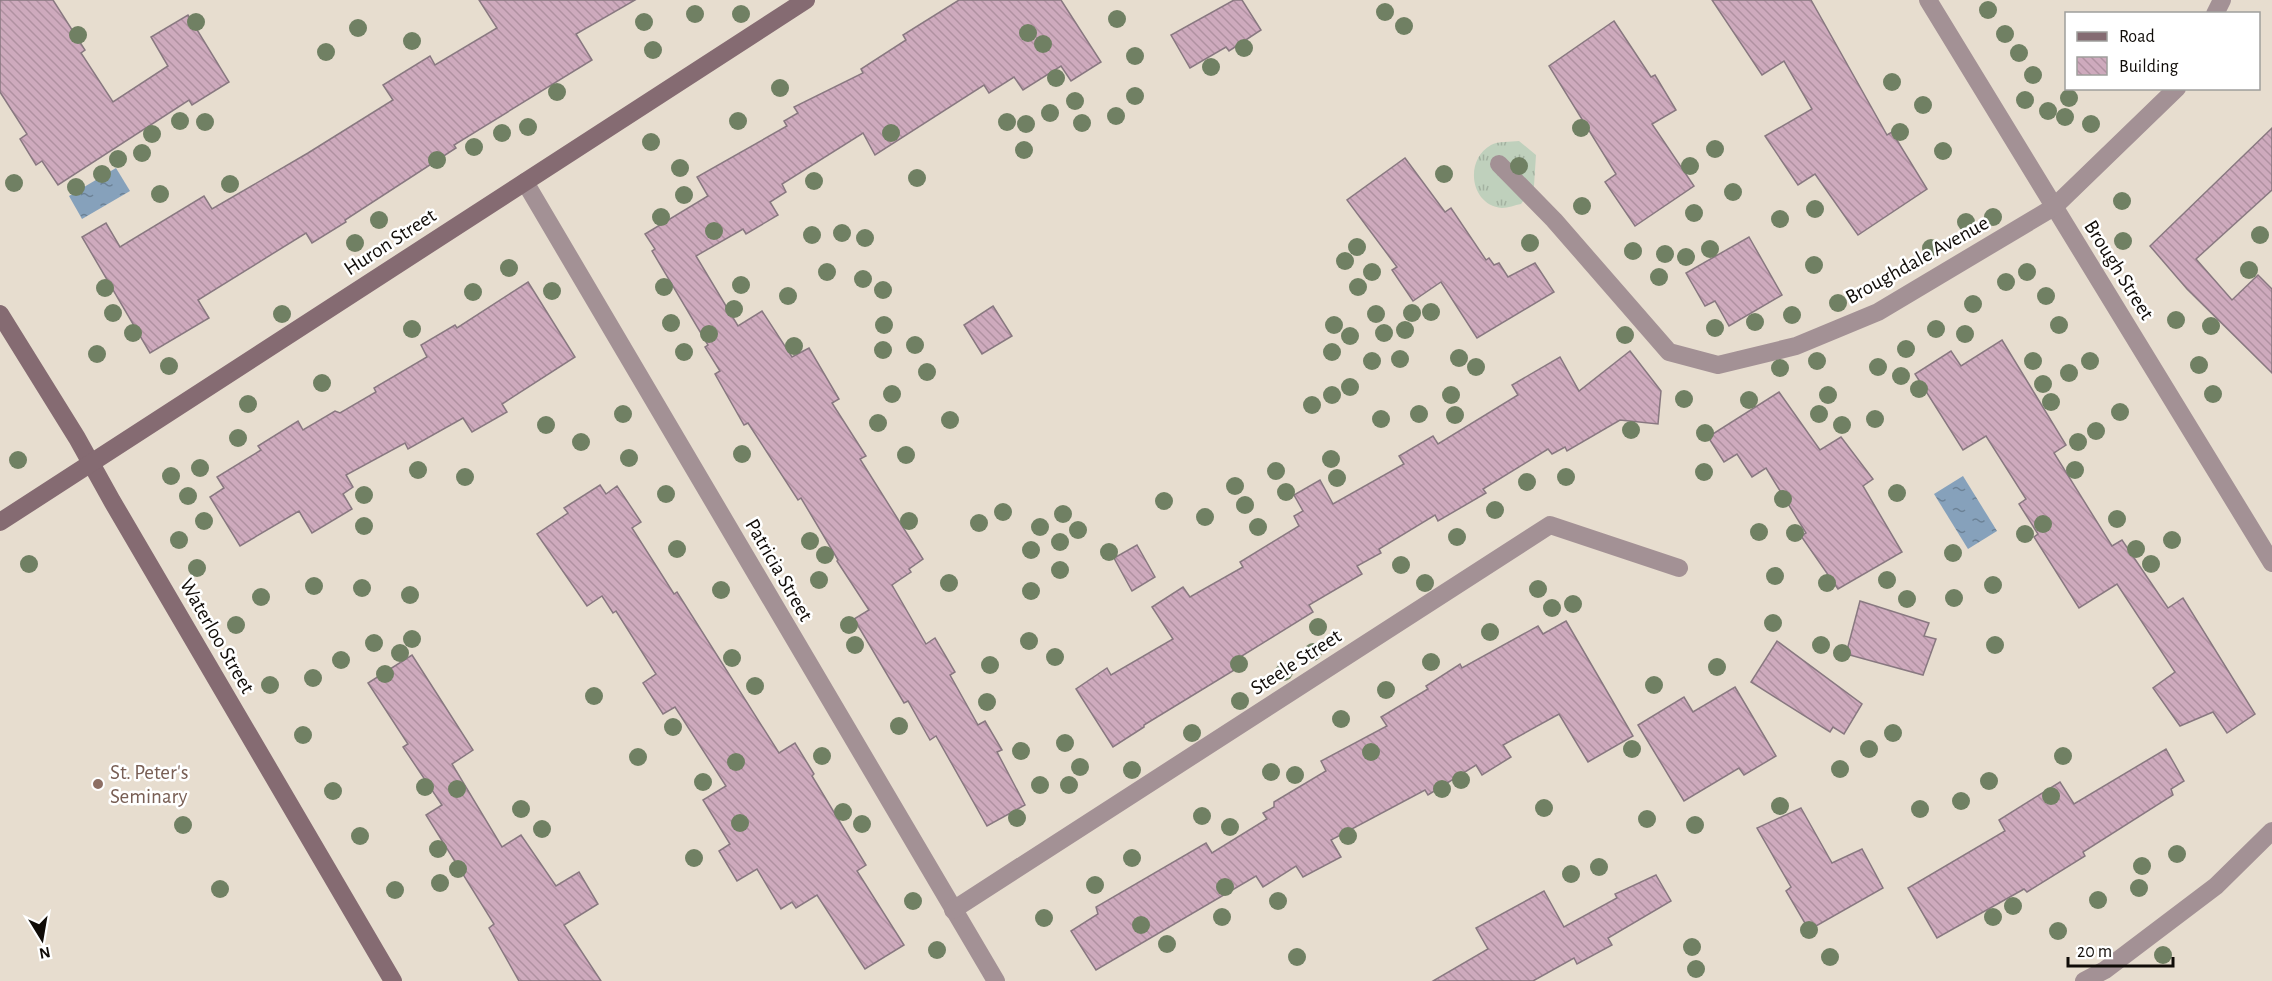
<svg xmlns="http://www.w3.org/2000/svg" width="2272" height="981" viewBox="0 0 2272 981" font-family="'Alegreya Sans',sans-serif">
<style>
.grass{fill:url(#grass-tufts)}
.water{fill:url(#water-ripples)}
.building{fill:url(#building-back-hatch);stroke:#887880;stroke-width:1.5}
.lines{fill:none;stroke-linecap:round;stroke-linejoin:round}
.street{stroke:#a39195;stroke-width:18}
.secondary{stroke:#856b72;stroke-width:18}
.tree{fill:#708063}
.education-dot{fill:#8d6e63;stroke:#fff;stroke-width:2}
.labels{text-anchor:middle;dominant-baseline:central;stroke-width:5;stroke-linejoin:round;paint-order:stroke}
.street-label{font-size:21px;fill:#100c08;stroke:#fff}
.education-label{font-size:21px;fill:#785e54;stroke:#fff;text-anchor:start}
</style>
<defs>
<pattern id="grass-tufts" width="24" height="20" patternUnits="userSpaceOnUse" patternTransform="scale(1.5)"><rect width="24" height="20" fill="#bfd0bc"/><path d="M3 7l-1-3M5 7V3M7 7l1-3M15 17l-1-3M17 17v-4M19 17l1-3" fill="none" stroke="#a3b1a0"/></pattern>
<pattern id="water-ripples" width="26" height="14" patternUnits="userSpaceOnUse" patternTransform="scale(1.5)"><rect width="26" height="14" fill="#86a1bb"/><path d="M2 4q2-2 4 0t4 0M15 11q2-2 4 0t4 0" fill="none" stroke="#6c8296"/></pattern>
<pattern id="building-back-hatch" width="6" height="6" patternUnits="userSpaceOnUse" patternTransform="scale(1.5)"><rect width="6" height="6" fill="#ceaabd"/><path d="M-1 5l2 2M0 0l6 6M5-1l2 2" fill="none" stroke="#b091a1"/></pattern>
</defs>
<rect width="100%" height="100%" fill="#e7ddcf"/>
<path class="grass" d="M1519 141 1536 155 1534 186 1521 204C1515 205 1508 208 1502 208 1470 205 1464 160 1491 145 1498 141 1511 142 1519 141Z"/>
<g class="water">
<path d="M116 168 130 191 82 219 69 196Z"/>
<path d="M1963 476 1997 531 1968 549 1934 494Z"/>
</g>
<g class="building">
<path d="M0 0H53L85 50 81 53 113 102 168 66 151 37 188 15 229 82 192 105 189 100 58 185 42 161 36 165 20 139 27 134 0 92Z"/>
<path d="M479 0H635L576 34 592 60 454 145 456 148 345 220 346 222 312 243 306 233 198 300 209 318 150 353 82 237 106 223 120 247 204 196 212 209 308 153 393 100 383 85 430 56 435 65 497 28Z"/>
<path d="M959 0H1061L1101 62 1071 81 1061 66 1023 90 1014 77 989 93 984 85 875 155 863 133 782 184 786 192 770 202 778 215 746 234 743 229 696 256 738 326 762 311 792 357 809 348 839 399 832 403 866 456 860 459 923 559 909 569 911 572 892 585 926 644 935 638 955 672 950 675 978 725 985 721 1002 750 997 752 1025 805 987 826 936 736 930 740 908 701 904 703 854 619 869 610 837 561 838 560 801 498 798 500 748 423 744 425 715 374 720 371 705 347 708 345 652 251 655 249 645 234 708 196 697 177 787 126 784 121 798 113 794 107 863 73 861 69 906 40 903 35Z"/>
<path d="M1234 0H1242L1261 30 1229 51 1226 47 1190 68 1171 35Z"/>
<path d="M1712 0H1811L1887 135 1892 132 1927 189 1858 235 1815 174 1798 185 1765 136 1812 109 1784 61 1762 75Z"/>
<path d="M1614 21 1651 77 1655 75 1676 110 1652 124 1694 186 1635 226 1605 182 1616 174 1549 66Z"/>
<path d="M2272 128V190L2196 259 2232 300 2258 275 2272 289V373L2187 289 2150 246Z"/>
<path d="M1405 158 1445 212 1451 208 1486 260 1489 258 1494 265 1499 263 1508 277 1535 263 1554 292 1477 338 1441 282 1413 301 1392 270 1397 267 1347 200Z"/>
<path d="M1749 237 1782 295 1729 326 1715 301 1705 306 1686 273Z"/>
<path d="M528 282 575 357 502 404 507 412 472 432 463 418 408 449 405 443 346 475 353 487 343 494 352 509 312 533 299 511 240 546 210 497 224 488 217 477 261 450 258 446 298 421 303 430 335 411 340 413 376 392 374 388 427 357 421 345 455 325 457 328Z"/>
<path d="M993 306 1012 336 982 354 964 325Z"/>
<path d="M2002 340 2066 445 2054 453 2112 546 2122 540 2168 608 2183 598 2255 714 2227 733 2213 712 2180 726 2153 688 2175 672 2117 584 2079 608 2034 537 2038 534 2019 504 2026 499 1986 436 1963 450 1915 374 1951 351 1961 366Z"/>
<path d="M1630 351 1661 391 1658 424 1620 420 1567 451 1565 447 1552 454 1548 449 1483 489 1486 493 1438 521 1435 515 1379 549 1381 553 1357 566 1362 574 1309 605 1313 612 1232 662 1236 669 1144 725V727L1113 747 1076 689 1107 668 1111 675 1173 639 1152 607 1183 587 1190 597 1243 567 1240 562 1299 526 1294 516 1303 511 1294 495 1320 480 1333 504 1404 464 1399 456 1433 436 1438 444 1518 395 1512 385 1560 357 1579 391Z"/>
<path d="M1779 392 1820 450 1841 437 1873 479 1863 486 1902 552 1838 589 1801 536 1806 533 1766 468 1752 477 1737 454 1724 462 1708 437Z"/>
<path d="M600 485 606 494 617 486 641 522 632 528 674 594 677 592 779 753 795 743 814 774 812 776 866 865 857 871 904 945 865 969 817 895 796 908 792 902 781 909 757 869 737 881 719 851 730 844 703 800 726 786 675 707 663 714 643 683 656 674 616 611 613 613 602 596 587 606 537 534 568 513 564 508Z"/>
<path d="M1137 545 1155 577 1132 591 1114 558Z"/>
<path d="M1860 601 1929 623 1924 636 1936 639 1923 675 1846 654Z"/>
<path d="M1566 621 1633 736 1588 762 1559 714 1503 745 1511 757 1482 775 1476 765 1428 795 1425 790 1331 840 1341 857 1303 877 1296 866 1263 887 1256 876 1096 970 1071 931 1098 914 1096 907 1206 843 1212 853 1267 819 1263 813 1274 807V802L1326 771 1321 761 1387 726 1381 717 1428 689 1426 686 1460 664 1462 668 1538 626 1543 634Z"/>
<path d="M1777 641 1862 704 1844 734 1833 727 1830 732 1751 682Z"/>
<path d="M412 655 473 750 452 764 502 847 521 835 556 886 579 872 598 904 564 925 601 981H519L489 928 494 924 426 815 442 805 403 747 408 744 368 683Z"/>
<path d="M1735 687 1776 756 1744 775 1739 768 1684 801 1638 725 1684 697 1693 712Z"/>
<path d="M2166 749 2184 781 2171 789 2173 795 2083 852 2085 856 2027 892 2024 889 1937 938 1908 888 2005 831 1999 820 2060 782 2074 804Z"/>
<path d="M1801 808 1832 863 1862 849 1883 888 1809 930 1786 891 1791 887 1757 828Z"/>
<path d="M1656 875 1671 901 1608 938 1612 945 1577 964 1574 958 1533 981H1433L1488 949 1476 928 1544 891 1564 927 1617 898 1615 894Z"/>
</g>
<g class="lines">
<g class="street">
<path d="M1928 0 2272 563"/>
<path d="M2215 14 2222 0"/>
<path d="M1499 164 1554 220 1669 352 1718 365 1796 346 1878 312 2054 207 2177 88"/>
<path d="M525 182 996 981"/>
<path d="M953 910 1550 525 1679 568"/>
<path d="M2084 981 2105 970 2216 886 2272 831"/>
</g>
<g class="secondary">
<path d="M0 314 77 438 112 501 393 981"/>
<path d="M0 522 806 0"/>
</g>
</g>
<g class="tree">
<circle cx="1988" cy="10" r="9"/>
<circle cx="1385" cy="12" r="9"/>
<circle cx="695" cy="14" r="9"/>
<circle cx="741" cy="14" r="9"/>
<circle cx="1117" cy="19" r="9"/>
<circle cx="196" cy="22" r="9"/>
<circle cx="644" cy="22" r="9"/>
<circle cx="1404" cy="26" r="9"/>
<circle cx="358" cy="28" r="9"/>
<circle cx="1028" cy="33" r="9"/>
<circle cx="2005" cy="34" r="9"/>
<circle cx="78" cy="35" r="9"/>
<circle cx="412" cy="41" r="9"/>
<circle cx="1043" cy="44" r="9"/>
<circle cx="1244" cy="48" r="9"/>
<circle cx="653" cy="50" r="9"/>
<circle cx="326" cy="52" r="9"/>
<circle cx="2019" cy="53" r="9"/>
<circle cx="1135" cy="56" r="9"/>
<circle cx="1211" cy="67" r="9"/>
<circle cx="2033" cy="75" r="9"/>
<circle cx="1056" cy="78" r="9"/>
<circle cx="1892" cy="82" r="9"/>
<circle cx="780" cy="88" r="9"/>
<circle cx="557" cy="92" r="9"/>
<circle cx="1135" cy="96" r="9"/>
<circle cx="2069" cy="98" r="9"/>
<circle cx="2025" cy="100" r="9"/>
<circle cx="1075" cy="101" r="9"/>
<circle cx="1923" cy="105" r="9"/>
<circle cx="2048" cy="111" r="9"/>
<circle cx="1050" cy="113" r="9"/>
<circle cx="1116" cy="116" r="9"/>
<circle cx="2065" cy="117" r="9"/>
<circle cx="180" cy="121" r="9"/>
<circle cx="738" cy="121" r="9"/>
<circle cx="205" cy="122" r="9"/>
<circle cx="1007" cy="122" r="9"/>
<circle cx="1082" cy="123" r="9"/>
<circle cx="1026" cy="124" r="9"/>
<circle cx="2091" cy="124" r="9"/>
<circle cx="528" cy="127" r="9"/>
<circle cx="1581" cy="128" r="9"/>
<circle cx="1900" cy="132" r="9"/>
<circle cx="502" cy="133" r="9"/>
<circle cx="891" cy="133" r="9"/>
<circle cx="152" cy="134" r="9"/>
<circle cx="651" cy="142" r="9"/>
<circle cx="474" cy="147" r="9"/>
<circle cx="1715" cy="149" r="9"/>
<circle cx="1024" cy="150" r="9"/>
<circle cx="1943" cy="151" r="9"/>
<circle cx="142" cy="153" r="9"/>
<circle cx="118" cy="159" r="9"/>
<circle cx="437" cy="160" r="9"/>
<circle cx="1519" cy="166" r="9"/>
<circle cx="1690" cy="166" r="9"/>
<circle cx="680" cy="168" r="9"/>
<circle cx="102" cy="174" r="9"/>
<circle cx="1444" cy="174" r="9"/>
<circle cx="917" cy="178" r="9"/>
<circle cx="814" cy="181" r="9"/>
<circle cx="14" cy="183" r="9"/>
<circle cx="230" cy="184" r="9"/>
<circle cx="76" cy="187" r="9"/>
<circle cx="1733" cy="192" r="9"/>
<circle cx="160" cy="194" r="9"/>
<circle cx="684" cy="195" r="9"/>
<circle cx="2122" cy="201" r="9"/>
<circle cx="1582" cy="206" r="9"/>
<circle cx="1815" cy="209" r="9"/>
<circle cx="1694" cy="213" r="9"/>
<circle cx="661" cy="217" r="9"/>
<circle cx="1993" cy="217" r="9"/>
<circle cx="1780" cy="219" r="9"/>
<circle cx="379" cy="220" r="9"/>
<circle cx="1966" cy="222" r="9"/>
<circle cx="714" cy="231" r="9"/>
<circle cx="842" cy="233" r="9"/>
<circle cx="812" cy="235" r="9"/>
<circle cx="2260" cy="235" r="9"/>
<circle cx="865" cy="238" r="9"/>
<circle cx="2123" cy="241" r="9"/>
<circle cx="355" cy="243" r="9"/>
<circle cx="1530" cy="243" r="9"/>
<circle cx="1357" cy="247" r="9"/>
<circle cx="1931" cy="248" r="9"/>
<circle cx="1710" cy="249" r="9"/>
<circle cx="1633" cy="251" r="9"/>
<circle cx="1665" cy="254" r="9"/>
<circle cx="1686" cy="257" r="9"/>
<circle cx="1345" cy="261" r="9"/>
<circle cx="1814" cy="265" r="9"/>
<circle cx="509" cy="268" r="9"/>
<circle cx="2249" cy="270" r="9"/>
<circle cx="827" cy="272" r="9"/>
<circle cx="1372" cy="272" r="9"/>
<circle cx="2027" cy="272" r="9"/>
<circle cx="1659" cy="277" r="9"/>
<circle cx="863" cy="279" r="9"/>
<circle cx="2006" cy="282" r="9"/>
<circle cx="741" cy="285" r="9"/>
<circle cx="664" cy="287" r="9"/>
<circle cx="1358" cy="287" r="9"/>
<circle cx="105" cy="288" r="9"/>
<circle cx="883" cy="290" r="9"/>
<circle cx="552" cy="291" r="9"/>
<circle cx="473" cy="292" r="9"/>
<circle cx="788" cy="296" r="9"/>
<circle cx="2046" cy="296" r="9"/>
<circle cx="1838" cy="303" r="9"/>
<circle cx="1973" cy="304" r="9"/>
<circle cx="734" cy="309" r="9"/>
<circle cx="1431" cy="312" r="9"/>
<circle cx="113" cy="313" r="9"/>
<circle cx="1412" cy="313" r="9"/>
<circle cx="282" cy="314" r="9"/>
<circle cx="1376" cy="314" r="9"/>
<circle cx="1792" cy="315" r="9"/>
<circle cx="2176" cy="320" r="9"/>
<circle cx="1755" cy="322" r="9"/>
<circle cx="671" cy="323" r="9"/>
<circle cx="884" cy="325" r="9"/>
<circle cx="1334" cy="325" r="9"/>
<circle cx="2059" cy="325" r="9"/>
<circle cx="2211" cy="326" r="9"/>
<circle cx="1715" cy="328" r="9"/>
<circle cx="412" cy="329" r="9"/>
<circle cx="1936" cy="329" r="9"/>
<circle cx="1405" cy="330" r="9"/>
<circle cx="133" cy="333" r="9"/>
<circle cx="1384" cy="333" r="9"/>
<circle cx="709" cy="334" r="9"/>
<circle cx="1965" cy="334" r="9"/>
<circle cx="1625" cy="335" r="9"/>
<circle cx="1350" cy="336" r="9"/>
<circle cx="915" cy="345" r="9"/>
<circle cx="794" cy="346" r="9"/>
<circle cx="1906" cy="349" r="9"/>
<circle cx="883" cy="350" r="9"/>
<circle cx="684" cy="352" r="9"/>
<circle cx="1332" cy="352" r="9"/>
<circle cx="97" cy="354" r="9"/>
<circle cx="1459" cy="358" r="9"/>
<circle cx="1400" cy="359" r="9"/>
<circle cx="1372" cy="361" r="9"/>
<circle cx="1817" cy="361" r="9"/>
<circle cx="2033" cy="361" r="9"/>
<circle cx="2090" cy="361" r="9"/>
<circle cx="2199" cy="365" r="9"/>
<circle cx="169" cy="366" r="9"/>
<circle cx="1476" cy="367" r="9"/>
<circle cx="1878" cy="367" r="9"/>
<circle cx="1780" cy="368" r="9"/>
<circle cx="927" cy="372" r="9"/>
<circle cx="2069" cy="373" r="9"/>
<circle cx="1901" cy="376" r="9"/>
<circle cx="322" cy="383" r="9"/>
<circle cx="2043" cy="384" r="9"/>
<circle cx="1350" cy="387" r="9"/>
<circle cx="1919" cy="389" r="9"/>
<circle cx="892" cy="394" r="9"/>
<circle cx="2213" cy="394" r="9"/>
<circle cx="1332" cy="395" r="9"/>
<circle cx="1451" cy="395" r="9"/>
<circle cx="1828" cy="395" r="9"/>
<circle cx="1684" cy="399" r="9"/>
<circle cx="1749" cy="400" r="9"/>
<circle cx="2051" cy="402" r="9"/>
<circle cx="248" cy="404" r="9"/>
<circle cx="1312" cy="405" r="9"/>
<circle cx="2120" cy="412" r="9"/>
<circle cx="623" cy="414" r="9"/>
<circle cx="1419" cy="414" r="9"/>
<circle cx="1819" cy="414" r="9"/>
<circle cx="1455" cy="415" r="9"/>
<circle cx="1381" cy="419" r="9"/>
<circle cx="1875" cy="419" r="9"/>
<circle cx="950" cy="420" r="9"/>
<circle cx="878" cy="423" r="9"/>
<circle cx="546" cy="425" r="9"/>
<circle cx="1842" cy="425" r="9"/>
<circle cx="1631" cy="430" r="9"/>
<circle cx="2096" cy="431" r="9"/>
<circle cx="1705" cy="433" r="9"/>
<circle cx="238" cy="438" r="9"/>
<circle cx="581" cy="442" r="9"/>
<circle cx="2078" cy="442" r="9"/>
<circle cx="742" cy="454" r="9"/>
<circle cx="906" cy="455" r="9"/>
<circle cx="629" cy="458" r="9"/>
<circle cx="1331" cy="459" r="9"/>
<circle cx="18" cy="460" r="9"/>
<circle cx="200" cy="468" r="9"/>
<circle cx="418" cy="470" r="9"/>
<circle cx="2075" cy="470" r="9"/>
<circle cx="1276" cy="471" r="9"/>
<circle cx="1704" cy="472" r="9"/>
<circle cx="171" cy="476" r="9"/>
<circle cx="465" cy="477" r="9"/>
<circle cx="1566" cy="477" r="9"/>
<circle cx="1337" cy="478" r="9"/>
<circle cx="1527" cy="482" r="9"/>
<circle cx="1235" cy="486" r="9"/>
<circle cx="1286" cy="492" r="9"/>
<circle cx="1897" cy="493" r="9"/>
<circle cx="666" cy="494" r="9"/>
<circle cx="364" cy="495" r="9"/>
<circle cx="188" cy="496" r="9"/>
<circle cx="1783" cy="499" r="9"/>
<circle cx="1164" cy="501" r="9"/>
<circle cx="1245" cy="505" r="9"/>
<circle cx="1495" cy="510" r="9"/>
<circle cx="1003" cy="512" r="9"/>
<circle cx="1063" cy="514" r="9"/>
<circle cx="1205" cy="517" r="9"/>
<circle cx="2117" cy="519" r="9"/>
<circle cx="204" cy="521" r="9"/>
<circle cx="909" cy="521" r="9"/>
<circle cx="979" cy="523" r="9"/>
<circle cx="2043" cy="524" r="9"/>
<circle cx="364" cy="526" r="9"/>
<circle cx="1040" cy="527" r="9"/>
<circle cx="1258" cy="527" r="9"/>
<circle cx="1078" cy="530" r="9"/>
<circle cx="1759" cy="532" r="9"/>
<circle cx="1795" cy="533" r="9"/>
<circle cx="2025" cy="534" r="9"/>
<circle cx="1457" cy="537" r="9"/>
<circle cx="179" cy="540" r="9"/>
<circle cx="2172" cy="540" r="9"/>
<circle cx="810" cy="541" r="9"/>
<circle cx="1060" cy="542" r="9"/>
<circle cx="677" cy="549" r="9"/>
<circle cx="2136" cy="549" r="9"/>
<circle cx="1031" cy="550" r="9"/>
<circle cx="1109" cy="552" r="9"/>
<circle cx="1953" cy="553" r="9"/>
<circle cx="825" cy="555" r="9"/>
<circle cx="29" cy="564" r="9"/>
<circle cx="2151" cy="564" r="9"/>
<circle cx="1401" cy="565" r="9"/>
<circle cx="197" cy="568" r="9"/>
<circle cx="1060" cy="570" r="9"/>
<circle cx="1775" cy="576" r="9"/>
<circle cx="819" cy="580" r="9"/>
<circle cx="1887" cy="580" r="9"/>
<circle cx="949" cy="583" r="9"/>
<circle cx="1425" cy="583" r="9"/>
<circle cx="1827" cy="583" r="9"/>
<circle cx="1993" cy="585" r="9"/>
<circle cx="314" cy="586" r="9"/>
<circle cx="362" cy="588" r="9"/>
<circle cx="1538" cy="589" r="9"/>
<circle cx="721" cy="590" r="9"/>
<circle cx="1031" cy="591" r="9"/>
<circle cx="410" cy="595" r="9"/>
<circle cx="261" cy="597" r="9"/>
<circle cx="1954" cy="598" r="9"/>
<circle cx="1907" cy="599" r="9"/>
<circle cx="1573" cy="604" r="9"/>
<circle cx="1552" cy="608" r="9"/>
<circle cx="1773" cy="623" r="9"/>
<circle cx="236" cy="625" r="9"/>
<circle cx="849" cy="625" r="9"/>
<circle cx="1318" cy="627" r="9"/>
<circle cx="1490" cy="632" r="9"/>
<circle cx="412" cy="639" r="9"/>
<circle cx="1029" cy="641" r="9"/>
<circle cx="374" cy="643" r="9"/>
<circle cx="855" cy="645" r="9"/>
<circle cx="1821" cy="645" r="9"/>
<circle cx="1995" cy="645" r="9"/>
<circle cx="1313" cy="652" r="9"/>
<circle cx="400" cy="653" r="9"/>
<circle cx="1842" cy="653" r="9"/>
<circle cx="1055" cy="657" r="9"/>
<circle cx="732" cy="658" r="9"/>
<circle cx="341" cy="660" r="9"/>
<circle cx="1431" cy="662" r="9"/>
<circle cx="1239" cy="664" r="9"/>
<circle cx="990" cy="665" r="9"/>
<circle cx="1717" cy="667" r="9"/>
<circle cx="1284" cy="672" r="9"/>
<circle cx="385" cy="674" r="9"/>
<circle cx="313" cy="678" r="9"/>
<circle cx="270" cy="685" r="9"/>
<circle cx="1654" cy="685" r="9"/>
<circle cx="755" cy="686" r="9"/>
<circle cx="1386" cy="690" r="9"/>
<circle cx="594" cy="696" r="9"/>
<circle cx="1240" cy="701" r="9"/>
<circle cx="987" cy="702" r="9"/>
<circle cx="1341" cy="719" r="9"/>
<circle cx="899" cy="726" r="9"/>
<circle cx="673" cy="727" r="9"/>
<circle cx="1192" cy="733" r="9"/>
<circle cx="1893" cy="733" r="9"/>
<circle cx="303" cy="735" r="9"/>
<circle cx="1065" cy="743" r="9"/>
<circle cx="1632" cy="749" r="9"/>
<circle cx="1869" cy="749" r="9"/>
<circle cx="1021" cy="751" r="9"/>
<circle cx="1371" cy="752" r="9"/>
<circle cx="822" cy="756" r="9"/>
<circle cx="2063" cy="756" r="9"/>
<circle cx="638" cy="757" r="9"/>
<circle cx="736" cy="762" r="9"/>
<circle cx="1080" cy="767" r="9"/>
<circle cx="1840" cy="769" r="9"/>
<circle cx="1132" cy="770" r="9"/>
<circle cx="1271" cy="772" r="9"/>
<circle cx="1295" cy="775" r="9"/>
<circle cx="1461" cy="780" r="9"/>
<circle cx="1989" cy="781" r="9"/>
<circle cx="703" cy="782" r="9"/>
<circle cx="1040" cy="785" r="9"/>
<circle cx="1069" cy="785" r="9"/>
<circle cx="425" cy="787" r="9"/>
<circle cx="457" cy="789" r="9"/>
<circle cx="1442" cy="789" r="9"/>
<circle cx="333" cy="791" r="9"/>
<circle cx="2051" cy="796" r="9"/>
<circle cx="1961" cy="801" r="9"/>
<circle cx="1780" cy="806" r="9"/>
<circle cx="1544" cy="808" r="9"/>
<circle cx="521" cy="809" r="9"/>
<circle cx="1920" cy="809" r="9"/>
<circle cx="843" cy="812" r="9"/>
<circle cx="1202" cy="816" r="9"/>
<circle cx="1017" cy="818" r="9"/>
<circle cx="1647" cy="819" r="9"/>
<circle cx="740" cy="823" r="9"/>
<circle cx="862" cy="824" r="9"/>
<circle cx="183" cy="825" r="9"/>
<circle cx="1695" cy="825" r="9"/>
<circle cx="1230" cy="827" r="9"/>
<circle cx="542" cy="829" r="9"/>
<circle cx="360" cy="836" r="9"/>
<circle cx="1348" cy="836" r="9"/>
<circle cx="438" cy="849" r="9"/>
<circle cx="2177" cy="854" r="9"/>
<circle cx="694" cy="858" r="9"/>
<circle cx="1132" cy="858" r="9"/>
<circle cx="2142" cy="866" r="9"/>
<circle cx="1599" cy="867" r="9"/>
<circle cx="458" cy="869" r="9"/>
<circle cx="1571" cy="874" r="9"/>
<circle cx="440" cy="883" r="9"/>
<circle cx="1095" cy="885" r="9"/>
<circle cx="1225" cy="887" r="9"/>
<circle cx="2139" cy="888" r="9"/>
<circle cx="220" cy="889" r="9"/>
<circle cx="395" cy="890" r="9"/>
<circle cx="2098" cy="900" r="9"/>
<circle cx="913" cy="901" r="9"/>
<circle cx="1278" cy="901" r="9"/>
<circle cx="2013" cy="906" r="9"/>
<circle cx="1222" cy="917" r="9"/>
<circle cx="1993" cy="917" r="9"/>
<circle cx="1044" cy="918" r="9"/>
<circle cx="1141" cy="925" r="9"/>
<circle cx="1809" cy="930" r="9"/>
<circle cx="2058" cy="931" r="9"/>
<circle cx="1167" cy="944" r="9"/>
<circle cx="1692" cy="947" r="9"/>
<circle cx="937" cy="950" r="9"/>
<circle cx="2163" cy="955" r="9"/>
<circle cx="1297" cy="957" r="9"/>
<circle cx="1830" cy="957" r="9"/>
<circle cx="1696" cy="969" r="9"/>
</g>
<circle class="education-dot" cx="98" cy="784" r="6"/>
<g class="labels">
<g class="street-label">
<text transform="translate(390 242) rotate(-33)">Huron Street</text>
<text transform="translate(1917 260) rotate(-29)">Broughdale Avenue</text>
<text transform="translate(2119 270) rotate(58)">Brough Street</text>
<text transform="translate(779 570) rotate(60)">Patricia Street</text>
<text transform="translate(217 636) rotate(60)">Waterloo Street</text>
<text transform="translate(1296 662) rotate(-33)">Steele Street</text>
</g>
<g class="education-label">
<text x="110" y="772">St. Peter's<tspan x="110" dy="24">Seminary</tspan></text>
</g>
</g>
<rect x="2065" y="12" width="195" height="78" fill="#ffffff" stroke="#9f9e9c" stroke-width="1.5"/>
<rect x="2077" y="32" width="30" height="9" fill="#856b72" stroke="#9f9e9c" stroke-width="1.5"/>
<text x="2119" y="42" font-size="18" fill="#100c08">Road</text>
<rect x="2077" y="57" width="30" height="18" fill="url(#building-back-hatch)" stroke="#9f9e9c" stroke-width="1.5"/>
<text x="2119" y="72" font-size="18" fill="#100c08">Building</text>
<g transform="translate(42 939) rotate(169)" stroke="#ffffff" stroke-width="4.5" paint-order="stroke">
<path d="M0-4.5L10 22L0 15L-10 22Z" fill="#100c08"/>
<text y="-9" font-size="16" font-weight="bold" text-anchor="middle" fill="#100c08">N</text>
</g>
<path d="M2068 957v9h105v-9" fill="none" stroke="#100c08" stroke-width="3"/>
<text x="2077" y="957" font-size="18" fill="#100c08" stroke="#ffffff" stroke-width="4.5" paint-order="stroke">20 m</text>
</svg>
